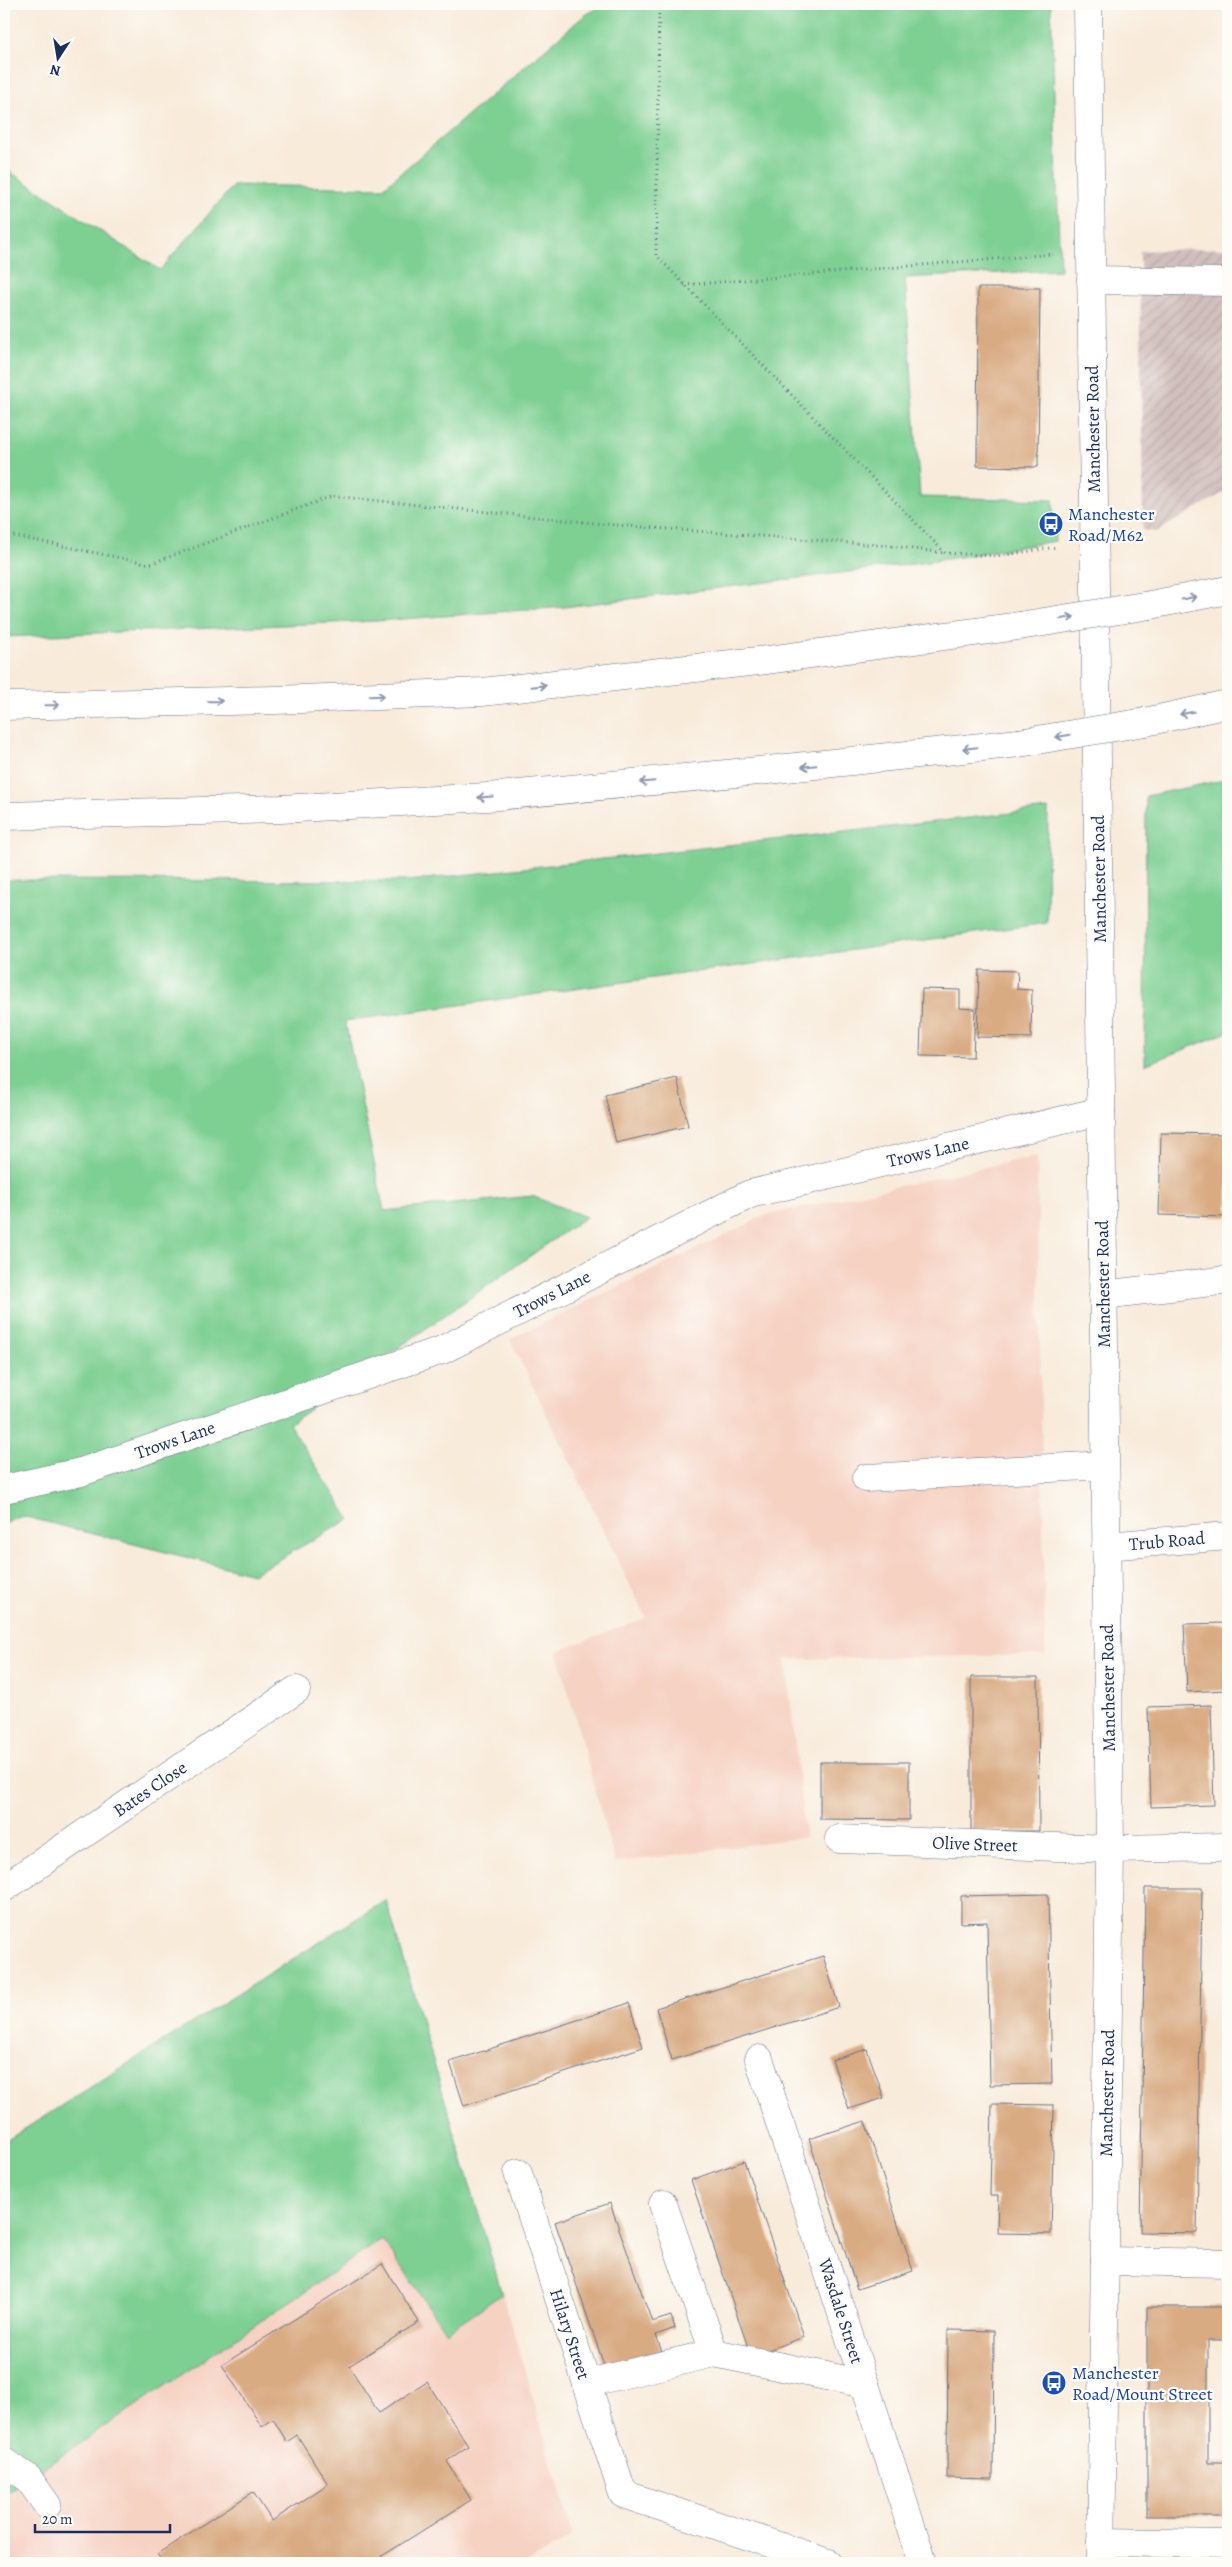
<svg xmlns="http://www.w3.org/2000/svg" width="1232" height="2567" viewBox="0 0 1232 2567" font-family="Alegreya,serif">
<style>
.built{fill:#f6d2c3}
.industrial{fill:url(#industrial-furrows)}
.grass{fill:#7dcf92;stroke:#4c7f78}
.building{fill:#d9ab83}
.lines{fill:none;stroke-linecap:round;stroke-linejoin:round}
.minor-casing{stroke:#687189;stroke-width:29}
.major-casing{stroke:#687189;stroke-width:29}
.highway-casing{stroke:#687189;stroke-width:29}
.path{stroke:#687189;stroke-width:3;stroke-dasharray:1 4;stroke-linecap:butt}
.minor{stroke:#fff;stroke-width:28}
.major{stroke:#fff;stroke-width:28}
.highway{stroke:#fff;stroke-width:28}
.highway-bridge-casing{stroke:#687189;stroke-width:29;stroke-linecap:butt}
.highway-bridge{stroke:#fff;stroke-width:28}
.oneway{stroke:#8d97ae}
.labels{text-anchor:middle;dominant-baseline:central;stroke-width:4.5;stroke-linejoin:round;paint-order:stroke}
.street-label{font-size:18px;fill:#1b2f5e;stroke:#fdfcf7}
.transit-label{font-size:18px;fill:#164399;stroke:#fdfcf7;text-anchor:start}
</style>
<defs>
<pattern id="industrial-furrows" width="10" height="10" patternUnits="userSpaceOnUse" patternTransform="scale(1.25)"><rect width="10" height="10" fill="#d1bfbd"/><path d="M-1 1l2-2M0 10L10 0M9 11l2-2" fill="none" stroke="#b3a4a5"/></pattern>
</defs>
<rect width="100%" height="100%" fill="#fdfcf7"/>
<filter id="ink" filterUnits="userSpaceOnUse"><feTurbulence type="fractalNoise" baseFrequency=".02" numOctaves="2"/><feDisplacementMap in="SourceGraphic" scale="10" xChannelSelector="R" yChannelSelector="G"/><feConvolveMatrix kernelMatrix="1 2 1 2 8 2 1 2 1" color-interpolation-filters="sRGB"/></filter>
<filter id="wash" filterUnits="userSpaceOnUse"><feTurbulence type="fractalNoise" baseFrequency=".0096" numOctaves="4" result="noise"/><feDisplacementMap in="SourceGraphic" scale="20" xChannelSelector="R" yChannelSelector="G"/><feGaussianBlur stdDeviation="1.12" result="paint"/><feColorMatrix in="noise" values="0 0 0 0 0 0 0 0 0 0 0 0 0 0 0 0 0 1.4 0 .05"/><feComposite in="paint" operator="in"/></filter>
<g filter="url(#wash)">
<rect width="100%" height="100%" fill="#f8ebda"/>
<g class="built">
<path d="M1037 1156 1045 1655 786 1659 805 1837 615 1863 557 1651 646 1618 510 1339 766 1215Z"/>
<path d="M386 1900 573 2535 528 2563H4V2142Z"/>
</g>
<path class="industrial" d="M1228 248V490L1156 532 1143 530 1140 251Z"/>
<g class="grass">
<path d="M606 4H1051L1060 270 905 278 920 497 1053 500 1055 541 929 562 565 607 377 621 4 637V168L160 270 234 185 383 188 585 15Z"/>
<path d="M1228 779V1032L1145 1065 1146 796Z"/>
<path d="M1048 809 1047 923 345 1021 384 1211 532 1196 586 1217 289 1424 350 1519 253 1574 22 1516 4 1524V880L408 881Z"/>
<path d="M386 1900 502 2294 446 2332 382 2239 4 2495V2142Z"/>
</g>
<g id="blocks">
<g class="building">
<path d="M978 288H1040L1038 467 977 466Z"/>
<path d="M979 970 1018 971 1017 989 1032 990 1031 1038 977 1037Z"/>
<path d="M922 989 960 990V1008L975 1009 973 1057 920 1056Z"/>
<path d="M677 1078 688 1126 616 1143 605 1095Z"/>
<path d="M1161 1133 1228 1134V1217L1159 1215Z"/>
<path d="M1228 1623V1690L1187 1692 1184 1624Z"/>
<path d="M971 1677H1038L1039 1831H971Z"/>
<path d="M1211 1705 1214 1805 1151 1807 1148 1707Z"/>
<path d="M820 1762H909V1820L820 1819Z"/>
<path d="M1145 1888H1202L1197 2233 1140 2232Z"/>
<path d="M1048 1894 1052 2084 990 2085 987 1922 961 1923V1896Z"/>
<path d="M823 1956 839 2007 672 2060 656 2008Z"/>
<path d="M629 2003 643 2047 464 2106 450 2062Z"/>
<path d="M867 2049 884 2098 849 2109 832 2060Z"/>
<path d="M992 2104 1054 2105 1051 2234 997 2233 998 2196H990Z"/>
<path d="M865 2121 913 2271 857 2289 809 2139Z"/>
<path d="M744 2161 804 2337 751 2356 691 2180Z"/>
<path d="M610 2203 652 2322 671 2316 675 2328 656 2335 662 2352 606 2371 555 2222Z"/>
<path d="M382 2264 419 2322 349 2366 379 2413 427 2382 468 2446 447 2461 471 2500 371 2563H163L157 2554 253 2492 272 2521 328 2484 297 2435 287 2442 273 2419 262 2427 222 2365Z"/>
<path d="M1147 2307H1228V2340H1208V2462H1228V2516H1147Z"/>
<path d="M948 2330 994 2331 993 2479 947 2478Z"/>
</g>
</g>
</g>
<g filter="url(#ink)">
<use href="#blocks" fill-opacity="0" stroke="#687189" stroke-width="1"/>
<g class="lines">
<defs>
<g id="minor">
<path d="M1091 280 1228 282"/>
<path d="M1103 1295 1228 1280"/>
<path d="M866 1478 1105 1465"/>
<path d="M4 1489 81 1472 442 1350 750 1194 1101 1111"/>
<path d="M1106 1546 1228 1536"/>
<path d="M839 1839 1110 1849 1228 1847"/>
<path d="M4 1888 296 1690"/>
<path d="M759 2059 923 2563"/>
<path d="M518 2173 623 2494 829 2563"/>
<path d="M663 2204 714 2353 865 2384"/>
<path d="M1105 2261 1228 2263"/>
<path d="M587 2383 714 2353"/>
<path d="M4 2462 28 2478 47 2505"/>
<path d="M1101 2542 1228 2544"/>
</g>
<path id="major" d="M1088 4 1110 1849 1101 2563"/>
<g id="highway">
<path d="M1150 605 1228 590"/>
<path d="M4 706 275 700 482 692 767 660 1019 626"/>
<path d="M1145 722 1228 704"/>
<path d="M4 816 281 809 487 797 768 770 1019 743"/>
</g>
</defs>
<use href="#minor" class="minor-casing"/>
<use href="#major" class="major-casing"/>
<use href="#highway" class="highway-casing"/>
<g class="path">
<path d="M659 4 656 255 945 553 998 556 1057 547"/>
<path d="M684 285 1053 254"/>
<path d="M4 534 150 564 332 496 604 524 891 546 945 553"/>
</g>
<use href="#minor" class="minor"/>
<use href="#major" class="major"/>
<use href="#highway" class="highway"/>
<defs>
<g id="highway-bridge">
<path d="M1019 626 1150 605"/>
<path d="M1019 743 1145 722"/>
</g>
</defs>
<use href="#highway-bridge" class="highway-bridge-casing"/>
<use href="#highway-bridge" class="highway-bridge"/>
</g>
<defs><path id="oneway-shaft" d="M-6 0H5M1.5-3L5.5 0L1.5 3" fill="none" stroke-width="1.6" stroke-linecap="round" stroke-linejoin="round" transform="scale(1.25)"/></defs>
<g class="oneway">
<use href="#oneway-shaft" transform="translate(1189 598) rotate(-11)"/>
<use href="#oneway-shaft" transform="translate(1067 618) rotate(-9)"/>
<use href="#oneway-shaft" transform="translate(539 686) rotate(-6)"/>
<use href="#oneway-shaft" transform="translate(377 696) rotate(-2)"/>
<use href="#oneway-shaft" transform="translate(215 701) rotate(-1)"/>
<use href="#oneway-shaft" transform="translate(52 705) rotate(-1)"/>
<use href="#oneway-shaft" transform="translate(1187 713) rotate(168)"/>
<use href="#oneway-shaft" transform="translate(1063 736) rotate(171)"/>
<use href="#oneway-shaft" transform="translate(970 748) rotate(174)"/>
<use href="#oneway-shaft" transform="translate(809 766) rotate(174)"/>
<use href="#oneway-shaft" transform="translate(647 782) rotate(175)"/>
<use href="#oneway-shaft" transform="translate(485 797) rotate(176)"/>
</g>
</g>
<defs>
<symbol id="bus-disc" viewBox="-11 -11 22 22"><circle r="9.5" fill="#1a4fb4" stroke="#fdfcf7"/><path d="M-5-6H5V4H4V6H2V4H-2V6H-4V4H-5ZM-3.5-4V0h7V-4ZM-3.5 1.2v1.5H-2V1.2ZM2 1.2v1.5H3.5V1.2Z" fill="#fff"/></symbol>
</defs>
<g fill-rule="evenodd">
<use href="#bus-disc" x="1037" y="510" width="28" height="28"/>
<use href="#bus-disc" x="1040" y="2369" width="28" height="28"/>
</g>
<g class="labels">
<g class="street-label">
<text transform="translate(1093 429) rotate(-91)">Manchester Road</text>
<text transform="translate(1099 879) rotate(-91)">Manchester Road</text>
<text transform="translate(928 1152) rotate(-13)">Trows Lane</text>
<text transform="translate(1103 1284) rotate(-91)">Manchester Road</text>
<text transform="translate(552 1294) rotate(-27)">Trows Lane</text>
<text transform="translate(175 1440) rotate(-19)">Trows Lane</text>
<text transform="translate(1167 1541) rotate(-5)">Trub Road</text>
<text transform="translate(1108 1688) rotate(-91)">Manchester Road</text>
<text transform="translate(150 1789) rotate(-34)">Bates Close</text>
<text transform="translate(975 1844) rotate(2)">Olive Street</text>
<text transform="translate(1107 2093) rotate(-89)">Manchester Road</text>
<text transform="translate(841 2311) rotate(72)">Wasdale Street</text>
<text transform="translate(570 2334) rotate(72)">Hilary Street</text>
</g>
<g class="transit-label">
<text x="1068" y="514">Manchester<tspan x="1068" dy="21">Road/M62</tspan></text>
<text x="1072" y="2373">Manchester<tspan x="1072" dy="21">Road/Mount Street</tspan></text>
</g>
</g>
<rect width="1232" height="2567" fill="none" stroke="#fdfcf7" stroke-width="20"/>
<g transform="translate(58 58) rotate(192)" stroke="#fdfcf7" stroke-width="4" paint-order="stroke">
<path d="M0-4L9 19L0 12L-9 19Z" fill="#1b2f5e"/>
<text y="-8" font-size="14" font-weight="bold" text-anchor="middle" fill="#1b2f5e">N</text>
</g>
<path d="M35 2524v8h135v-8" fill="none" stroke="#1b2f5e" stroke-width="2.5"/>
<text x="42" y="2524" font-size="15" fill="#1b2f5e" stroke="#fdfcf7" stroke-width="4" paint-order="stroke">20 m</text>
</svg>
